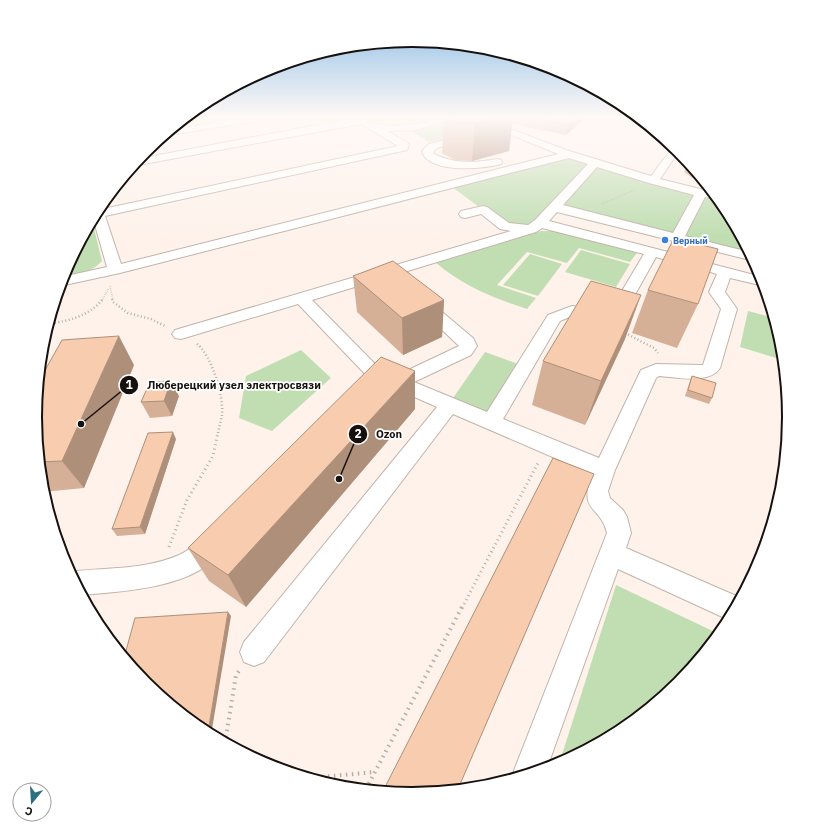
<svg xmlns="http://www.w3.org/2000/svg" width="824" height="834" viewBox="0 0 824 834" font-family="'IBM Plex Sans',sans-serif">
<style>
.green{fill:#c1deb3}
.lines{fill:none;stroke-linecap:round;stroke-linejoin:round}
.minor-casing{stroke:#c1b4ab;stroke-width:2}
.path-far3{stroke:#b7aea8;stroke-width:1.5;stroke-dasharray:0.5 1.5;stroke-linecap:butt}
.path-far2{stroke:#b7aea8;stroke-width:2.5;stroke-dasharray:1 2.5;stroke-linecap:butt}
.path-far1{stroke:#b7aea8;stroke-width:3;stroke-dasharray:1 3.5;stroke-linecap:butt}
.path{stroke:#b7aea8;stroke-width:4;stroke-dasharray:1.5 4.5;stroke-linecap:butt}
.minor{fill:#fff;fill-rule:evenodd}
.wall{fill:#d5af96}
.shaded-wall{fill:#ae8f7a}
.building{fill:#f8ccae;stroke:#ae8f7a}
.shop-dot{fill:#3f7fe0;stroke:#fff;stroke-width:1.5}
.labels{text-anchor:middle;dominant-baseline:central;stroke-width:3.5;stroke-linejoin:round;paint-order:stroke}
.far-shop-label{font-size:9px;font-weight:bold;fill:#366cbe;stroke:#fff;text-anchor:start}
.rim{fill:none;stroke:#16110e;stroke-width:2}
.leader{fill:none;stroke:#16110e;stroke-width:1.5}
.callout-dot{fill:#16110e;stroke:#fff;stroke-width:1.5}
.mark-label{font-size:12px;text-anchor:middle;font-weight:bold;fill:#fff}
.callout-label{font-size:11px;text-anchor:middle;font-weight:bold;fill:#16110e;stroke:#fff;stroke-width:3.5;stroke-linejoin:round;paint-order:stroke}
</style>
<rect width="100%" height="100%" fill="#fef2eb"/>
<g class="green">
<path d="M455 123 473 133 429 142 411 131Z"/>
<path d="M568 155 716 196 726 208 752 257 554 207 540 223 516 228 483 210 451 186Z"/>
<path d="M92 220 102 261C91 273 78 274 63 276Z"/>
<path d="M541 231H557L637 253 630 262 579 248 567 263 527 252 497 285 536 298 527 309C495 299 462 285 436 263Z"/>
<path d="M581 250 630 264 616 287 565 272Z"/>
<path d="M530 254 562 264 538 296 503 285Z"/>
<path d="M748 311 774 318 782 344 783 360 740 347Z"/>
<path d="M301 350 331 378 272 431 239 418 246 376Z"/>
<path d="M485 352 518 364 488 413 453 398Z"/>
<path d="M616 585 719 634 678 684 621 731 559 764Z"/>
</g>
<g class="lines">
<defs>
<g id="minor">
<path d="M239 118H262L258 121 163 136 170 130Z"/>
<path d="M354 118H365L375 124 396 126 416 124 441 118H458L416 130 387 131 408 143 409 145 407 150 105 216 121 264 558 154 469 118H482L566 150 651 176 674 146 679 151 660 179 712 192 718 199 705 197 685 236 749 252 754 261 557 212 549 221 668 252 670 255 668 258 663 259 656 257 622 318 608 321 572 316 560 321 503 419 599 458 641 370 656 364 703 365 721 309 709 292 717 274 707 271 705 268 707 265 712 264 762 277 764 286 730 278 725 292 737 309 720 368C709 385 676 377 659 376L656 378 615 470 608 491 610 498 623 510 627 517 631 533 626 548 741 598 729 620 618 569 547 768 515 778 513 773 607 533C600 504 578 514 592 474L453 414 264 662 254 666 244 662 240 652 244 642 437 407 367 376 298 304 181 339 175 338 172 334 175 330 511 231 500 229 481 214 465 218 461 217 459 214 461 211 483 206 487 207 509 223 528 225 535 220 588 164 569 158 120 273 60 286 62 277 107 267 93 218 99 207 103 209 398 146 361 124 133 166 138 159ZM597 167 649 183 694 195 673 233 563 205ZM542 228 644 254 610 311 572 306 548 315 487 412 414 382 471 355 477 346 473 338 429 301 423 299 417 301 415 304 459 346 404 372H389L379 368 312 300 536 232Z"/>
<path d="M469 134 473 135 474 137 473 139 437 148 433 152 434 154C455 164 474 163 497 159L501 160 502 162 501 164C482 169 437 173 424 156L422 151 429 144Z"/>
<path d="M215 531 224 534 227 542C206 588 125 591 82 595L70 573 75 571C108 568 148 569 179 555 193 549 201 536 215 531Z"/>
</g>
</defs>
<use href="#minor" class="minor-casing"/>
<g class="path-far3">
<path d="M602 204 634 190"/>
<path d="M110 286 113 300"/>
<path d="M102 300 109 288"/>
</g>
<g class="path-far2">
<path d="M112 299 113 302 128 313 151 319 165 326"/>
<path d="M48 324C69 321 89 316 103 299"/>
<path d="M625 333 654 348 658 353"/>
<path d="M197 344C212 356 224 397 222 415 221 421 219 427 218 433"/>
</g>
<g class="path-far1">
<path d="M169 547 187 500 213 456 218 432"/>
<path d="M462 608 539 461"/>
</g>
<g class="path">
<path d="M225 743 236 675 239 671"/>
<path d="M310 778 375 772"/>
<path d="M366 789 462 607"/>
</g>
<use href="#minor" class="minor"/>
</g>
<g class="wall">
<path d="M444 118H585L566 135 512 124 509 151 472 161 455 160 442 153Z"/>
<path d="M688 162 704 181 692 178 684 172Z"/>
<path d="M353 276 444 300 442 337 403 355 357 312Z"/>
<path d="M648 290 698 304 677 348 632 333Z"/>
<path d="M625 339 585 425 532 405 543 361Z"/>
<path d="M134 365 84 488 43 492 35 417Z"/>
<path d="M692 376 712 398 709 404 685 396 690 381Z"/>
<path d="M179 396 172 416 150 418 141 402Z"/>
<path d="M415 409 246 607 209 581 188 548Z"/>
<path d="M176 439 145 534 117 536 112 529Z"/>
</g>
<g class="shaded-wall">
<path d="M495 118H513L509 151 472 161 475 123Z"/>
<path d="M575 118H585L566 135 568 124Z"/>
<path d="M641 295 625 339 585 425 601 381Z"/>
<path d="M444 300 442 337 403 355 402 318Z"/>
<path d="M119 336 134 365 84 488 62 461Z"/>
<path d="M415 371V409L246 607 228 575Z"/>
<path d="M171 381 179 396 172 416 164 401Z"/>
<path d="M173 432 176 439 145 534 140 527Z"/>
<path d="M228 612 231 616 211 735 208 732Z"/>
</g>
<g class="building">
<path d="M448 118H495L475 123H457Z"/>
<path d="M536 118H575L568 124Z"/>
<path d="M674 238 718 249 698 304 648 290Z"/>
<path d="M393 261 444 300 402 318 353 276Z"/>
<path d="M591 281 641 295 601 381 543 361Z"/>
<path d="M119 336 62 461 39 462 35 417 39 381 62 340Z"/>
<path d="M381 357 415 371 228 575 188 548Z"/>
<path d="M692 376 716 383 712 398 688 390Z"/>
<path d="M171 381 164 401 141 402 150 382Z"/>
<path d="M173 432 140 527 112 529 148 433Z"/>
<path d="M553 458 594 474 458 789 412 794 383 791Z"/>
<path d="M228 612 208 732H206L202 730 145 683 124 658 135 618Z"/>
</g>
<linearGradient id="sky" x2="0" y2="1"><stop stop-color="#7fb6e4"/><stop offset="0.5" stop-color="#fff9f6"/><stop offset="1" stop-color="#fff9f6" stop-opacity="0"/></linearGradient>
<rect width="824" height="235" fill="url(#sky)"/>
<circle class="shop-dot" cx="665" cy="240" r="4"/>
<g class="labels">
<g class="far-shop-label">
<text x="673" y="240">Верный</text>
</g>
</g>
<path d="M0 0H824V834H0ZM42 417a370 370 0 1 1 740 0a370 370 0 1 1-740 0Z" fill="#fff" fill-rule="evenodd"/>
<path class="rim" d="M42 417a370 370 0 1 1 740 0a370 370 0 1 1-740 0Z"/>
<path class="leader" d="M81 424L129 385M339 479L358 434"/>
<g class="callout-dot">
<circle cx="81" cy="424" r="4"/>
<circle cx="339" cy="479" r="4"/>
<circle cx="129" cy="385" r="10"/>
<circle cx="358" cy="434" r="10"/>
</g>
<g class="mark-label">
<text x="129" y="389">1</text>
<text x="358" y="438">2</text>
</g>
<g class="callout-label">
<text x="234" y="389">Люберецкий узел электросвязи</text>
<text x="389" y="438">Ozon</text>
</g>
<g transform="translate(32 802) rotate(198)"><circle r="19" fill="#ffffff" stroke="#a2a09f"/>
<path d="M0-3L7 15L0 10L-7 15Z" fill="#2c6f80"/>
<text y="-6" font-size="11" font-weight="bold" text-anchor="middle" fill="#16110e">С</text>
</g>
</svg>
